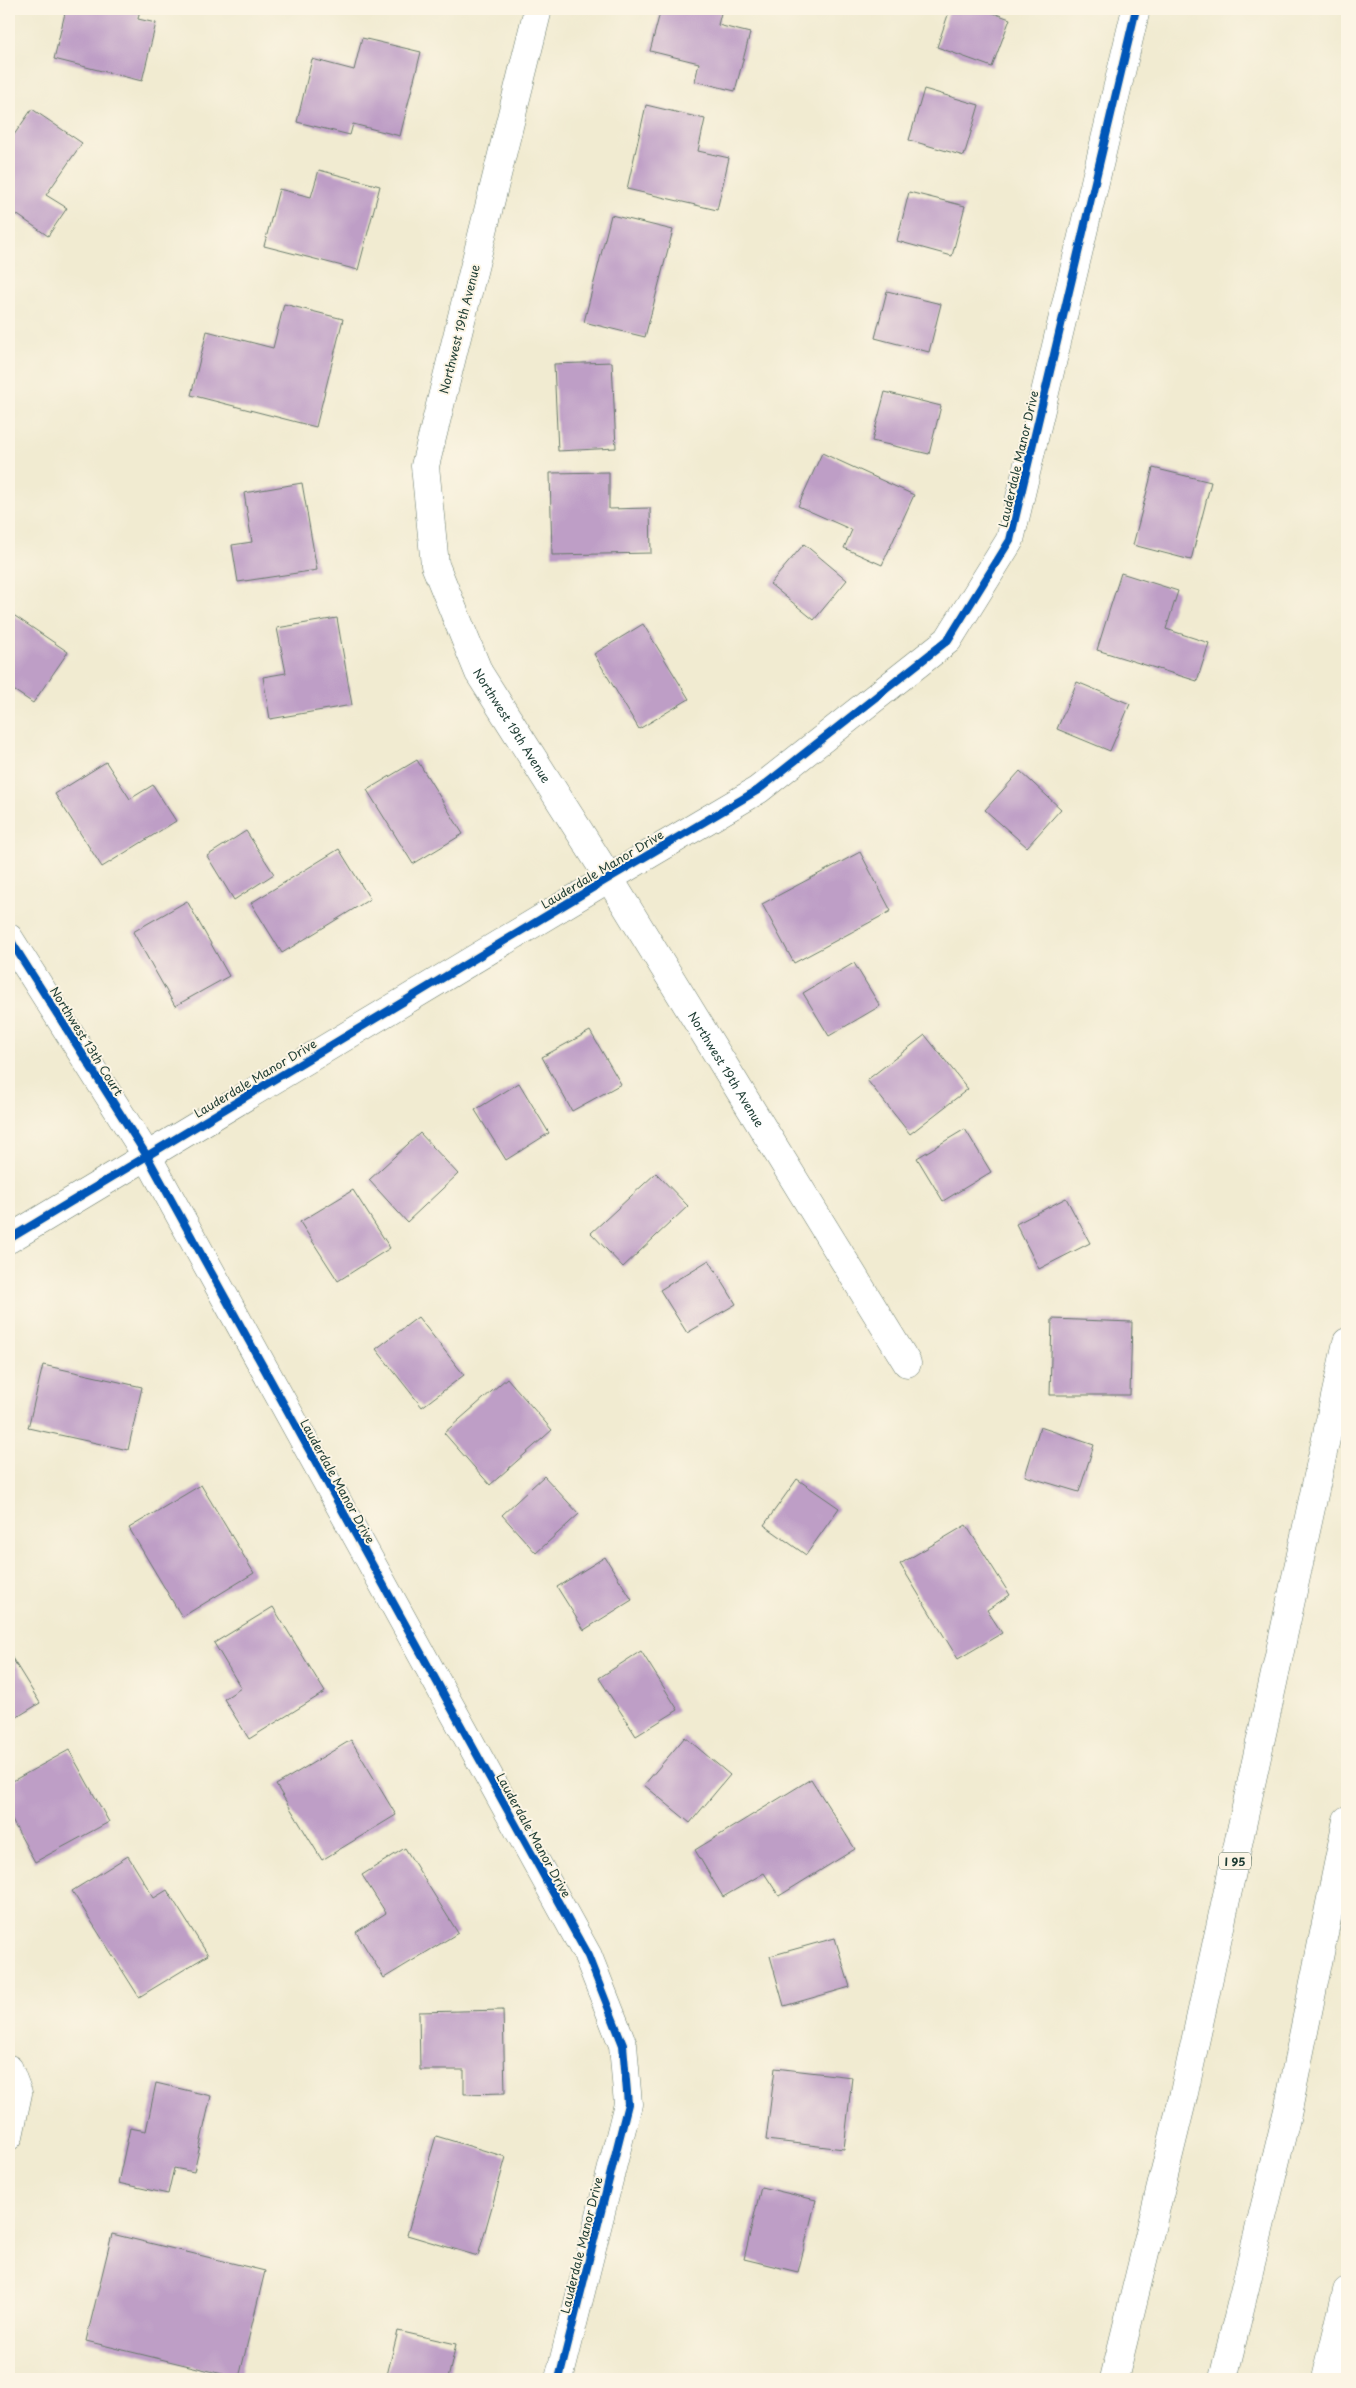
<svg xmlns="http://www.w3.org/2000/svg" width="1356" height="2388" viewBox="0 0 1356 2388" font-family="'Playpen Sans',sans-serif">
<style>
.building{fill:#be9ec6}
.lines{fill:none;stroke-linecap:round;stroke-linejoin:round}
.street-casing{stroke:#687a6b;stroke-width:29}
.highway-casing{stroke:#687a6b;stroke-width:29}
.street{stroke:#fff;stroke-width:28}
.highway{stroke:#fff;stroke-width:28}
.cycleway-casing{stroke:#fcf5e5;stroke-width:11}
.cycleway{stroke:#0057b8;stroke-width:8}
.labels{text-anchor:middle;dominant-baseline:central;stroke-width:4;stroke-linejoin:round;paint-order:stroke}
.shield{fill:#fcf5e5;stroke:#617469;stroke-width:1}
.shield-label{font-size:11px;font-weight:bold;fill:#1f3d34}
.street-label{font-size:12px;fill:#1f3d34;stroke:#fcf5e5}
</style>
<rect width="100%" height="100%" fill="#fcf5e5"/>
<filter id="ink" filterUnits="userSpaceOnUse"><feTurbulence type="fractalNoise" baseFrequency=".02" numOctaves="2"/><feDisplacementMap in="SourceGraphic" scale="10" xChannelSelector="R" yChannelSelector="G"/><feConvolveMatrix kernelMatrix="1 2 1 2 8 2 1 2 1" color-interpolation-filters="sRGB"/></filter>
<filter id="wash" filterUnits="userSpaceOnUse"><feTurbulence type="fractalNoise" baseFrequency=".0096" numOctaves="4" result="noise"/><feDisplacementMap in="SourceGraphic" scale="20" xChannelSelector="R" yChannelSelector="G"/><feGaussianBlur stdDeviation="1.12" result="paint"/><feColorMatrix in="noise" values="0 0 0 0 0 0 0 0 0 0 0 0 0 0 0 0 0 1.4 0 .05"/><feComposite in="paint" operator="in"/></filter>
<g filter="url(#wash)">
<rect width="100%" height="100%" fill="#f1ebd1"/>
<g id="blocks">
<g class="building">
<path d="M66 9H140L138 19 156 23 142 81 54 59Z"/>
<path d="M661 9H722L718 25 750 33 735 91 695 81 699 63 650 51Z"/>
<path d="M950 9H982L1010 19 992 67 937 47Z"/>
<path d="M362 38 421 52 400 136 353 124 350 135 297 122 312 59 354 70Z"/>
<path d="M924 89 979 105 964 156 909 140Z"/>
<path d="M646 105 705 119 698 151 729 158 717 210 627 189Z"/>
<path d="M32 109 82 143 46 195 67 208 48 236 9 209V142Z"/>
<path d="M319 170 380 186 358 270 264 246 279 189 311 197Z"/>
<path d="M909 192 965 206 952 256 897 241Z"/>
<path d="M611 215 673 230 645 337 584 322Z"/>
<path d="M887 291 941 304 929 352 875 338Z"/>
<path d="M284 304 343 319 316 427 191 395 207 331 273 348Z"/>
<path d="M612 362 616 448 558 451 554 364Z"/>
<path d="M885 392 941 406 929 454 872 441Z"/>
<path d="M822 453 914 495 882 565 844 548 852 530 798 506Z"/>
<path d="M1153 468 1211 482 1191 560 1133 545Z"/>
<path d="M609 472V509L650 508 651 553 552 555 550 473Z"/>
<path d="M302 483 317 570 238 582 232 545 252 542 244 493Z"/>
<path d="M804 544 847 580 814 620 770 584Z"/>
<path d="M1121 573 1178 591 1166 629 1209 643 1197 681 1097 650Z"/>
<path d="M9 612 68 652 33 703 9 687Z"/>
<path d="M337 618 352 705 270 719 263 677 286 673 277 628Z"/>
<path d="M643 624 689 699 639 729 594 654Z"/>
<path d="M1077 682 1130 704 1110 751 1057 729Z"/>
<path d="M417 760 463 834 413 864 367 790Z"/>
<path d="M106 762 130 799 153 785 176 821 102 867 55 794Z"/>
<path d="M1020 771 1061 809 1027 847 985 810Z"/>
<path d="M246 831 274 874 234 900 207 856Z"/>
<path d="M339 849 370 899 282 953 251 903Z"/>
<path d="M860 852 891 911 794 963 762 904Z"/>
<path d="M187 901 229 976 175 1006 133 932Z"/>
<path d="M854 963 880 1006 829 1036 803 993Z"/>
<path d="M590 1031 621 1084 572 1111 542 1057Z"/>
<path d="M925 1035 968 1089 910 1134 867 1080Z"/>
<path d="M519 1083 549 1133 506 1160 475 1110Z"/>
<path d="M965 1129 991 1172 943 1201 917 1158Z"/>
<path d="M420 1133 458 1174 407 1222 369 1180Z"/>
<path d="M656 1173 688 1206 623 1267 591 1233Z"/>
<path d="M353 1190 390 1248 338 1281 300 1222Z"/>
<path d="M1066 1198 1090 1243 1039 1269 1016 1224Z"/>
<path d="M709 1260 736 1304 687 1333 660 1290Z"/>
<path d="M418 1317 464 1375 422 1407 376 1349Z"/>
<path d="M1052 1319 1132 1322 1130 1395H1050Z"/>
<path d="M43 1365 142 1387 128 1450 28 1428Z"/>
<path d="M507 1378 552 1430 490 1485 444 1433Z"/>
<path d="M1040 1427 1094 1445 1079 1492 1025 1476Z"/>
<path d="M544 1476 579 1514 536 1553 502 1515Z"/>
<path d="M797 1479 839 1508 806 1555 764 1525Z"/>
<path d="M201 1485 254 1573 182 1617 129 1528Z"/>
<path d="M966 1525 1010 1595 987 1610 1002 1633 958 1659 900 1564Z"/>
<path d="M605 1557 632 1600 584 1630 557 1587Z"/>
<path d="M273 1607 325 1692 249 1739 224 1699 241 1688 214 1643Z"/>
<path d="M641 1651 678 1710 636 1736 599 1678Z"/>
<path d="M9 1653 40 1703 9 1722Z"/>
<path d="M685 1737 730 1775 690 1823 644 1785Z"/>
<path d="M351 1740 396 1815 322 1860 276 1785Z"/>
<path d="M69 1750 109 1822 35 1862 9 1815V1783Z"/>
<path d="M811 1779 855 1849 779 1896 764 1873 723 1897 695 1850Z"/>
<path d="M405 1848 458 1933 384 1978 356 1932 386 1913 362 1875Z"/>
<path d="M128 1856 154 1898 167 1890 208 1955 139 1997 72 1891Z"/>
<path d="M835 1938 850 1987 784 2006 770 1956Z"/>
<path d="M503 2010 505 2093 464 2094V2070H420L419 2012Z"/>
<path d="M775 2068 852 2077 844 2149 766 2140Z"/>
<path d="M156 2083 211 2096 194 2172 174 2168 168 2194 118 2183 130 2128 146 2131Z"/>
<path d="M436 2136 506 2157 478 2256 407 2235Z"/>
<path d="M761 2187 816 2200 798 2272 744 2259Z"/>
<path d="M112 2234 265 2271 239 2378 86 2341Z"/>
<path d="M398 2331 456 2344 448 2379H386Z"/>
</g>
</g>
</g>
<g filter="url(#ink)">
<use href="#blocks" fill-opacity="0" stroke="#687a6b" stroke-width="1"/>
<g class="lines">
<defs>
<g id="street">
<path id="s1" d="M538 9 425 466 435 565 479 673 609 878 907 1363"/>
<path d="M9 938 147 1156 588 1956 623 2045 628 2104 559 2379"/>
<path d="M9 1239 609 878 758 790 948 640 1010 540 1136 9"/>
<path d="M9 2069 18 2093 9 2136"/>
</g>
<g id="highway">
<path d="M1114 2379 1184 2093 1347 1342"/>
<path d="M1223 2379 1288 2110 1347 1820"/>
<path d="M1326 2379 1347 2291"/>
</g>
</defs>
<use href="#street" class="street-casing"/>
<use href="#highway" class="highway-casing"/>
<use href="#street" class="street"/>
<use href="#highway" class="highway"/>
<defs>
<g id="cycleway">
<path d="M9 938 147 1156 588 1956 623 2045 628 2104 559 2379"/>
<path d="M9 1239 609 878 758 790 948 640 1010 540 1136 9"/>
</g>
</defs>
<use href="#cycleway" class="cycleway-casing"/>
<use href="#cycleway" class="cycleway"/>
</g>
</g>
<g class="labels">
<rect class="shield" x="1219" y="1852.5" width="32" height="17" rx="4"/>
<g class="shield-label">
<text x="1235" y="1861">I 95</text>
</g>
<g class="street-label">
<text transform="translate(459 329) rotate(-76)">Northwest 19th Avenue</text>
<text transform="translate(1018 459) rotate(-77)">Lauderdale Manor Drive</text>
<text stroke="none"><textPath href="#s1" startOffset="749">Northwest 19th Avenue</textPath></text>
<text transform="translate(602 869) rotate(-31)">Lauderdale Manor Drive</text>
<text transform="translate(87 1041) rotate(58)">Northwest 13th Court</text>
<text stroke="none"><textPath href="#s1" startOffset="1154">Northwest 19th Avenue</textPath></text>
<text transform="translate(255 1078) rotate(-31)">Lauderdale Manor Drive</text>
<text transform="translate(338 1481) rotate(61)">Lauderdale Manor Drive</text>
<text transform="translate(534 1835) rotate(61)">Lauderdale Manor Drive</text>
<text transform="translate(581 2245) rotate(-76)">Lauderdale Manor Drive</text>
</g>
</g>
<rect width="1356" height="2388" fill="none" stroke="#fcf5e5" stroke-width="30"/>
</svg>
